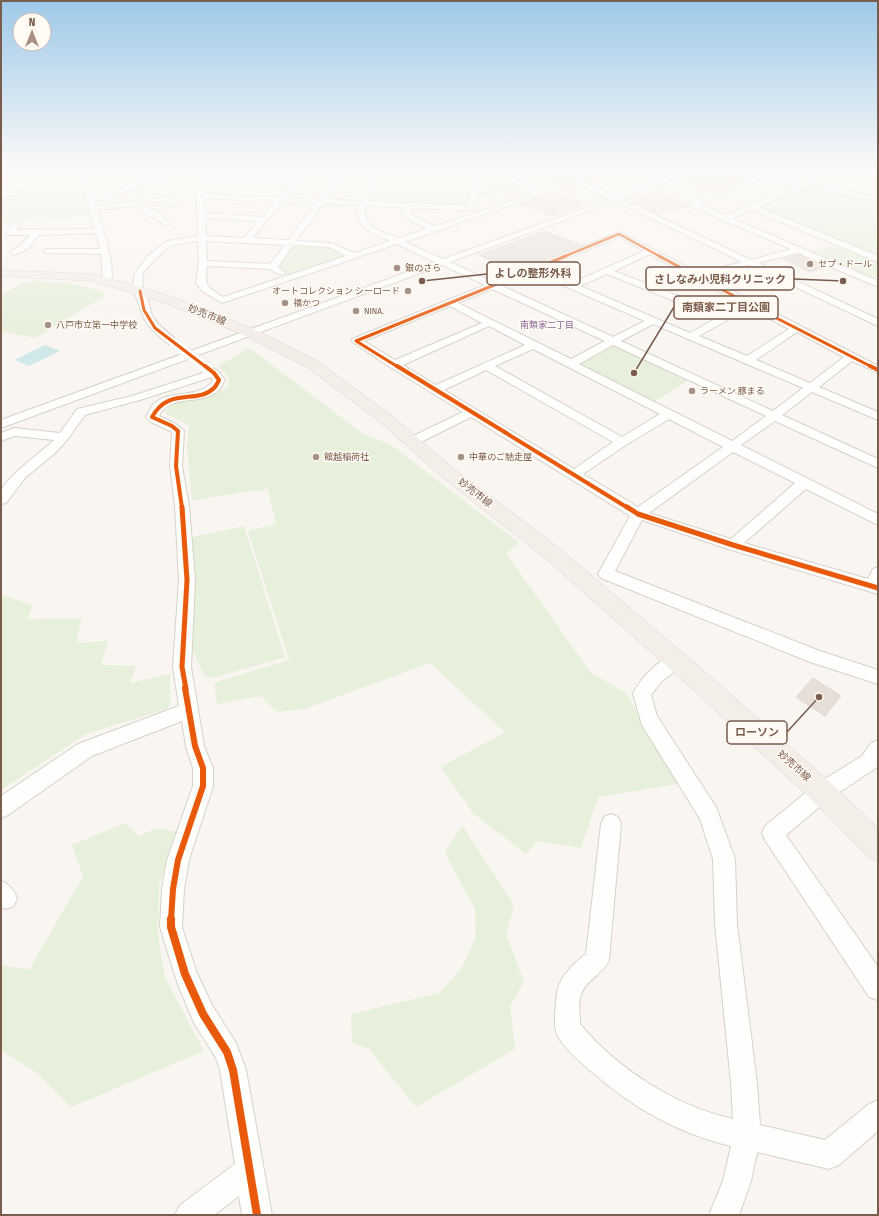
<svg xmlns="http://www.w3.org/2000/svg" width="879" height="1216" viewBox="0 0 879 1216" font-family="'Fira Sans Condensed','Noto Sans JP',sans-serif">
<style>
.green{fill:#e7f0db}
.water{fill:#d0e8ea}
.building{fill:#e6ded7;stroke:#e2d8d2}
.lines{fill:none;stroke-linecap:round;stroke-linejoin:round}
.minor-casing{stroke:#d7d1cb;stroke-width:2}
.major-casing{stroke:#dad1cc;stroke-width:1}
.minor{fill:#fefefd;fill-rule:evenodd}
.major{fill:#f3eee8;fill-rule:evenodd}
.minor-bridge-far1-casing{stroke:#d7d1cb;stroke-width:10;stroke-linecap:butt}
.minor-bridge-casing{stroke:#d7d1cb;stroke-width:13;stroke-linecap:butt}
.minor-bridge-far1{stroke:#fefefd;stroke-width:10}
.minor-bridge{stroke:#fefefd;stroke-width:12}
.cycleway-far5-casing{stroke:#fffaf3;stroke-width:3.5}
.cycleway-far4-casing{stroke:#fffaf3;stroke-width:4.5}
.cycleway-far3-casing{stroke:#fffaf3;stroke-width:6}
.cycleway-far2-casing{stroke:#fffaf3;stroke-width:8}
.cycleway-far1-casing{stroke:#fffaf3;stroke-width:9}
.cycleway-casing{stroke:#fffaf3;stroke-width:10}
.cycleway-far5{stroke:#e8590c;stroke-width:2.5}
.cycleway-far4{stroke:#e8590c;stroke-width:3}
.cycleway-far3{stroke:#e8590c;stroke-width:4}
.cycleway-far2{stroke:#e8590c;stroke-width:5}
.cycleway-far1{stroke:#e8590c;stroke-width:6}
.cycleway{stroke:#e8590c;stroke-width:8}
.poi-dot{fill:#a69286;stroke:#fffaf3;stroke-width:1.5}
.labels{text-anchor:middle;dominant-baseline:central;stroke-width:3;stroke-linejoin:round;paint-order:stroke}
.far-poi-label{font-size:9px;fill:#7a5c4d;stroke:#fffaf3;text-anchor:start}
.far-neighbourhood-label{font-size:9px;fill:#846695;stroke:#fffaf3}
.street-label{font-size:10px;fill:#7a5c4d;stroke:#fffaf3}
.leader{fill:none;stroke:#7a5c4d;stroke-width:1.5}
.callout-dot{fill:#7a5c4d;stroke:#fffaf3;stroke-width:1.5}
.callout{fill:#fffaf3;stroke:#7a5c4d;stroke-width:1.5}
.callout-label{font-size:11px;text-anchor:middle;font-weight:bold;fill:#7a5c4d}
</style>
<rect width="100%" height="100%" fill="#f9f5f0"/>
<g class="green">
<path d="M387 170 477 173 468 207 369 202Z"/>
<path d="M492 171 519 185 478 199 475 198 482 173Z"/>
<path d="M804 186 878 200V257L757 207Z"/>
<path d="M82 189 85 193 90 218H72L67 221 1 223V194Z"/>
<path d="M839 244 878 260V277L872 278 811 252Z"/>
<path d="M293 245 328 246 346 255V257L293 274H288L276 267 290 246Z"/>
<path d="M36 281C47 282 57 281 67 283 80 285 92 288 104 293L105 295 102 298 35 338 1 331V295L26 282Z"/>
<path d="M611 347H616L688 381 654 402 581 366V363Z"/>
<path d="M247 348 256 353 363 434 390 444 519 543 506 553 590 672 626 693 678 784 598 797 581 848 537 841 526 854 473 813 441 767 505 732 430 663 304 709 277 712 261 696 217 704 214 683 289 660 248 531 276 524 268 489 192 500 187 447 189 425 165 413 171 404 216 394 228 387 229 378 218 365 237 356Z"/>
<path d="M244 526 285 657 213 678 205 676 192 649 189 538Z"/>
<path d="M1 595 33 605 27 619 82 618 76 643 108 641 101 665 136 666 130 683 170 674V706L164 710 86 734 1 790Z"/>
<path d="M125 823 139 836 157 828 177 832 159 886 158 935 165 978 204 1051 71 1107 37 1073 1 1050V965L29 970 83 877 72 845Z"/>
<path d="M462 825 514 905 506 935 524 981 510 1006 515 1049 416 1107 369 1049 352 1043 351 1014 439 993 461 969 476 937 475 909 445 853Z"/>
</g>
<path class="water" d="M45 345 60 351 29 366 15 360Z"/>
<g class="building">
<path d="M602 170H630L631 176 592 183 576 175Z"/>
<path d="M709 170H741L757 174 716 191 682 181Z"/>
<path d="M564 177 580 185 567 188 551 180Z"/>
<path d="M557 191 583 205 553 216 520 204Z"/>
<path d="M657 191 688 205 689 206 657 214 632 202 637 201 634 200Z"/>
<path d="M544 231 581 245 504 276 485 267 496 263 479 255Z"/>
<path d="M799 255 827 267 810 272 783 259Z"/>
<path d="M813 678 841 696 825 716 796 697Z"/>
</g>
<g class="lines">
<defs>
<g id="minor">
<path d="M78 170H84L93 197C104 196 114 189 125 185 144 179 171 170 191 170L135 188 140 190 152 199 165 197 179 202V206H173L164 201 148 203 136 192 128 190 104 200 94 201 96 206 134 202 157 212 170 223 166 225 133 206 97 210C102 225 117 270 110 283L107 284 103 281 101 254 47 253 43 251 47 249H100L96 233 39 235 27 249 14 255 10 252 21 245 30 235H7L6 233 14 223H17L21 225 16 230 95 229Z"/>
<path d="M213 170H220L213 176 294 180 302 170H309L286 198 318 199 339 170H346L326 199 361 201 379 170H385L368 201 467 206 475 174 431 172 428 170 481 171 482 172 476 198 518 186 491 170H499L543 194 405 242 443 259 610 199 552 170H561L616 196 688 170H698L622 199 751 260 791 249 690 206V202L771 171 774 173 769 176 878 197V201L805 187 758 207 878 256V262L752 210 732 218 878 281V287L798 253 758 263 878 319V326L749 265 706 277 878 366V373L852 361 819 387 878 412V420L812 392 782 415 878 459V468L775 421 741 445 878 514V525L806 489 744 543 868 579 873 569 878 567V594L728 549 642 520 615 571 820 651 878 670V684L810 662 601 578 598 574 630 516 471 417 417 444H409L407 441 409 438 463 412 390 367 351 341 352 339 485 285 442 265 1 428V420L435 262 397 244 222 303 202 291 196 283 199 263 198 241 172 245 155 259 143 273 142 289C148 293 149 308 152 315 158 328 171 333 179 343L178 345H170C159 337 148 328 143 316 139 307 138 296 132 290L135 273 149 255 167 241 198 236 197 198 195 196 197 194V184ZM762 179 797 186 726 215 699 204ZM209 180 290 184 279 197 204 194 203 185ZM523 188 533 194 435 226 417 218 410 211 411 208 470 210H473L475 203ZM204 198 275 202 262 217 205 213ZM616 201 742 262 699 273 619 232 493 282 450 262ZM283 202 315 203 289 240 252 238ZM323 204 359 205C351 227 375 234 390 241L354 253 331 243 296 241ZM366 206 404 207 402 211 412 222 427 229 398 238C383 232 359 226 366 206ZM205 218 258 221 244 238 206 236ZM619 237 644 251 572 283 540 269ZM206 241 285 245 270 264 207 261ZM293 245 329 247 346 256 223 297C205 285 205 287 207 266L270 269 278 274H284L285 272 278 267ZM650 254 742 304 724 314 614 271ZM532 272 645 321 613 337 500 285ZM607 274 717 318 690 333 580 286ZM492 289 605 341 571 359 458 303ZM450 306 482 323 395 360 364 341ZM749 308 789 329 747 356 699 336ZM653 324 803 388 773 411 621 341ZM489 326 525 345 436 385 403 365ZM797 332 844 357 810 383 756 360ZM613 345 766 416 732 441 579 364ZM533 349 660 414 622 437 495 366ZM486 370 613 442 574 469 444 390ZM669 419 723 447 638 507 583 474 626 445ZM733 452 795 483 731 539 649 513Z"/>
<path d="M845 170H861L878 173V177Z"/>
<path d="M1 191 19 192 23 194 19 196 1 195Z"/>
<path d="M207 365 218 371 225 380C223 383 221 388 218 391 200 406 171 393 159 416L176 424 184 431 182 466 189 506 195 580 191 667 204 746 213 768V786L189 860 184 889 182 927 196 971 212 1005 236 1043 246 1070 272 1215H242L239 1196 214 1215H175L180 1205 235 1164 220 1070 216 1058 194 1023 177 982 160 927 162 889 167 860 193 786V768L186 746 182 721 92 756 8 815 1 818V796L78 744 179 706 173 667 179 580 175 506 170 466 172 432 151 422 146 417C148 413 150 409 152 406 168 387 200 401 213 380L212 377 140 400 85 415 67 440 55 453 25 478 6 503 1 504C1 501 0 496 1 492 4 478 42 452 54 440L15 436 1 441V433L14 428 60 433 77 409 132 396 206 372 202 368Z"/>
<path d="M677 653 683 655 686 660 683 665 661 682 651 695 657 716 716 807 735 859 737 924 757 1083 760 1125 825 1140 869 1104 878 1100V1131L839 1165 829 1169 757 1152 751 1181 739 1215H709L723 1181 731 1146C679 1134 632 1107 592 1072 580 1062 567 1051 558 1037 554 1029 555 1022 555 1013 556 1006 556 999 557 992 560 976 574 963 586 954L601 824 604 817 611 814 618 817 621 824 609 960C603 975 585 980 581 995 578 1003 580 1015 580 1024 617 1069 676 1106 733 1119L731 1083 715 924 713 859 700 819 642 725 633 694C641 677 659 659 677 653Z"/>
<path d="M878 740V765L876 768 829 799 786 835 878 967V1000L869 997 765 840 762 833 765 826 815 785 862 756 871 743Z"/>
<path d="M1 881C10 885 13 889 17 898L14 906 6 909 1 907Z"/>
</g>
<path id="major" d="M1 270 92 274 141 287 178 299 256 330 317 361 391 415 454 469 559 548 704 671 831 783 878 828V861L868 857 813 801 688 685 545 558 442 477 379 421 307 367 246 336 170 305 133 293 92 281 1 276Z"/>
</defs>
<use href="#minor" class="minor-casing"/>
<use href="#major" class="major-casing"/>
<use href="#minor" class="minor"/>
<use href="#major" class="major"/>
<defs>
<path id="minor-bridge-far1" d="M174 343 206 367"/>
<path id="minor-bridge" d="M204 366 207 368"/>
</defs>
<use href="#minor-bridge-far1" class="minor-bridge-far1-casing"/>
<use href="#minor-bridge" class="minor-bridge-casing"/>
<use href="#minor-bridge-far1" class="minor-bridge-far1"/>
<use href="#minor-bridge" class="minor-bridge"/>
<defs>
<path id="cycleway-far5" d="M563 257 619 234 661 257"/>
<g id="cycleway-far4">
<path d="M659 256 749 304 872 367"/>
<path d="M140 291 144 310 155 328 206 367"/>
<path d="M398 367 356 341 566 256"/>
</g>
<g id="cycleway-far3">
<path d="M397 366 628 508"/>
<path d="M870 366 878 370"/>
<path d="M182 508 176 466 178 431 172 426 152 417C169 386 197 405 214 388 216 386 218 382 219 380L214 373 205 366"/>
</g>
<g id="cycleway-far2">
<path d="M182 507 187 580 182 667 186 689"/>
<path d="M627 507 638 514 733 545 878 588"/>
</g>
<path id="cycleway-far1" d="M171 920 173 889 178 860 203 786V768L195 746 185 688"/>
<path id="cycleway" d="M171 919V927L185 974 203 1014 227 1052 233 1070 257 1215"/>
</defs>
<use href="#cycleway-far5" class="cycleway-far5-casing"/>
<use href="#cycleway-far4" class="cycleway-far4-casing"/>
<use href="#cycleway-far3" class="cycleway-far3-casing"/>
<use href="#cycleway-far2" class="cycleway-far2-casing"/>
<use href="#cycleway-far1" class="cycleway-far1-casing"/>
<use href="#cycleway" class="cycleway-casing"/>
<use href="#cycleway-far5" class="cycleway-far5"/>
<use href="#cycleway-far4" class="cycleway-far4"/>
<use href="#cycleway-far3" class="cycleway-far3"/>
<use href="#cycleway-far2" class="cycleway-far2"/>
<use href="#cycleway-far1" class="cycleway-far1"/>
<use href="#cycleway" class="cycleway"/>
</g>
<linearGradient id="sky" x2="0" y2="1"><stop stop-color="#9ec9e9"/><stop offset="0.5" stop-color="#fcfaf8"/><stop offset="1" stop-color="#fcfaf8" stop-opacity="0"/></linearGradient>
<rect width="879" height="340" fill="url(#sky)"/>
<g class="poi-dot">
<circle cx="810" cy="264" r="4"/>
<circle cx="397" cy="268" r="4"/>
<circle cx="408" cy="291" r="4"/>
<circle cx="285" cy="303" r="4"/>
<circle cx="356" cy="311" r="4"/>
<circle cx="48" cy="325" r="4"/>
<circle cx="692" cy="391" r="4"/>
<circle cx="316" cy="457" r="4"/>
<circle cx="461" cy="457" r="4"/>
</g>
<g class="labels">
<g class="far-poi-label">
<text x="818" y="264">セプ・ドール</text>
<text x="405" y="268">銀のさら</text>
<text x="400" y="291" text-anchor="end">オートコレクション シーロード</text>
<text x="293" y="303">福かつ</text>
<text x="364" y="311">NINA.</text>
<text x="56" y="325">八戸市立第一中学校</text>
<text x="700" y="391">ラーメン 豚まる</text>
<text x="324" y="457">館越稲荷社</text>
<text x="469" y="457">中華のご馳走屋</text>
</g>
<g class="far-neighbourhood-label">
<text x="547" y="325">南類家二丁目</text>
</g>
<g class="street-label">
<text transform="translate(207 315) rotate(22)">妙売市線</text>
<text transform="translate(475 493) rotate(38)">妙売市線</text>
<text transform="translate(794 766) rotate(42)">妙売市線</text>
</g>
</g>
<path class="leader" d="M422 281L487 274M843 281L794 279M634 373L674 307M819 697L787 732"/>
<g class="callout-dot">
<circle cx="422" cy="281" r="4"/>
<circle cx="843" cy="281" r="4"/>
<circle cx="634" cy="373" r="4"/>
<circle cx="819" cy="697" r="4"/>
</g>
<g class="callout">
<rect x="487" y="262" width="93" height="23" rx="4"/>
<rect x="646" y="267" width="148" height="23" rx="4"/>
<rect x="674" y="296" width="104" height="23" rx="4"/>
<rect x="727" y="721" width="60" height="23" rx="4"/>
</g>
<g class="callout-label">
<text x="533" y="277">よしの整形外科</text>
<text x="720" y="283">さしなみ小児科クリニック</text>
<text x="726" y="311">南類家二丁目公園</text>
<text x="757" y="736">ローソン</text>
</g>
<rect width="879" height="1216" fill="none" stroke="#7a5c4d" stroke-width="4"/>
<g transform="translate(32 32)"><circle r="19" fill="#fffaf3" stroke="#cabbb1"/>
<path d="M0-3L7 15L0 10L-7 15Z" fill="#a69286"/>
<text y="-6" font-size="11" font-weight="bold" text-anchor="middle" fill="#7a5c4d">N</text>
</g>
</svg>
